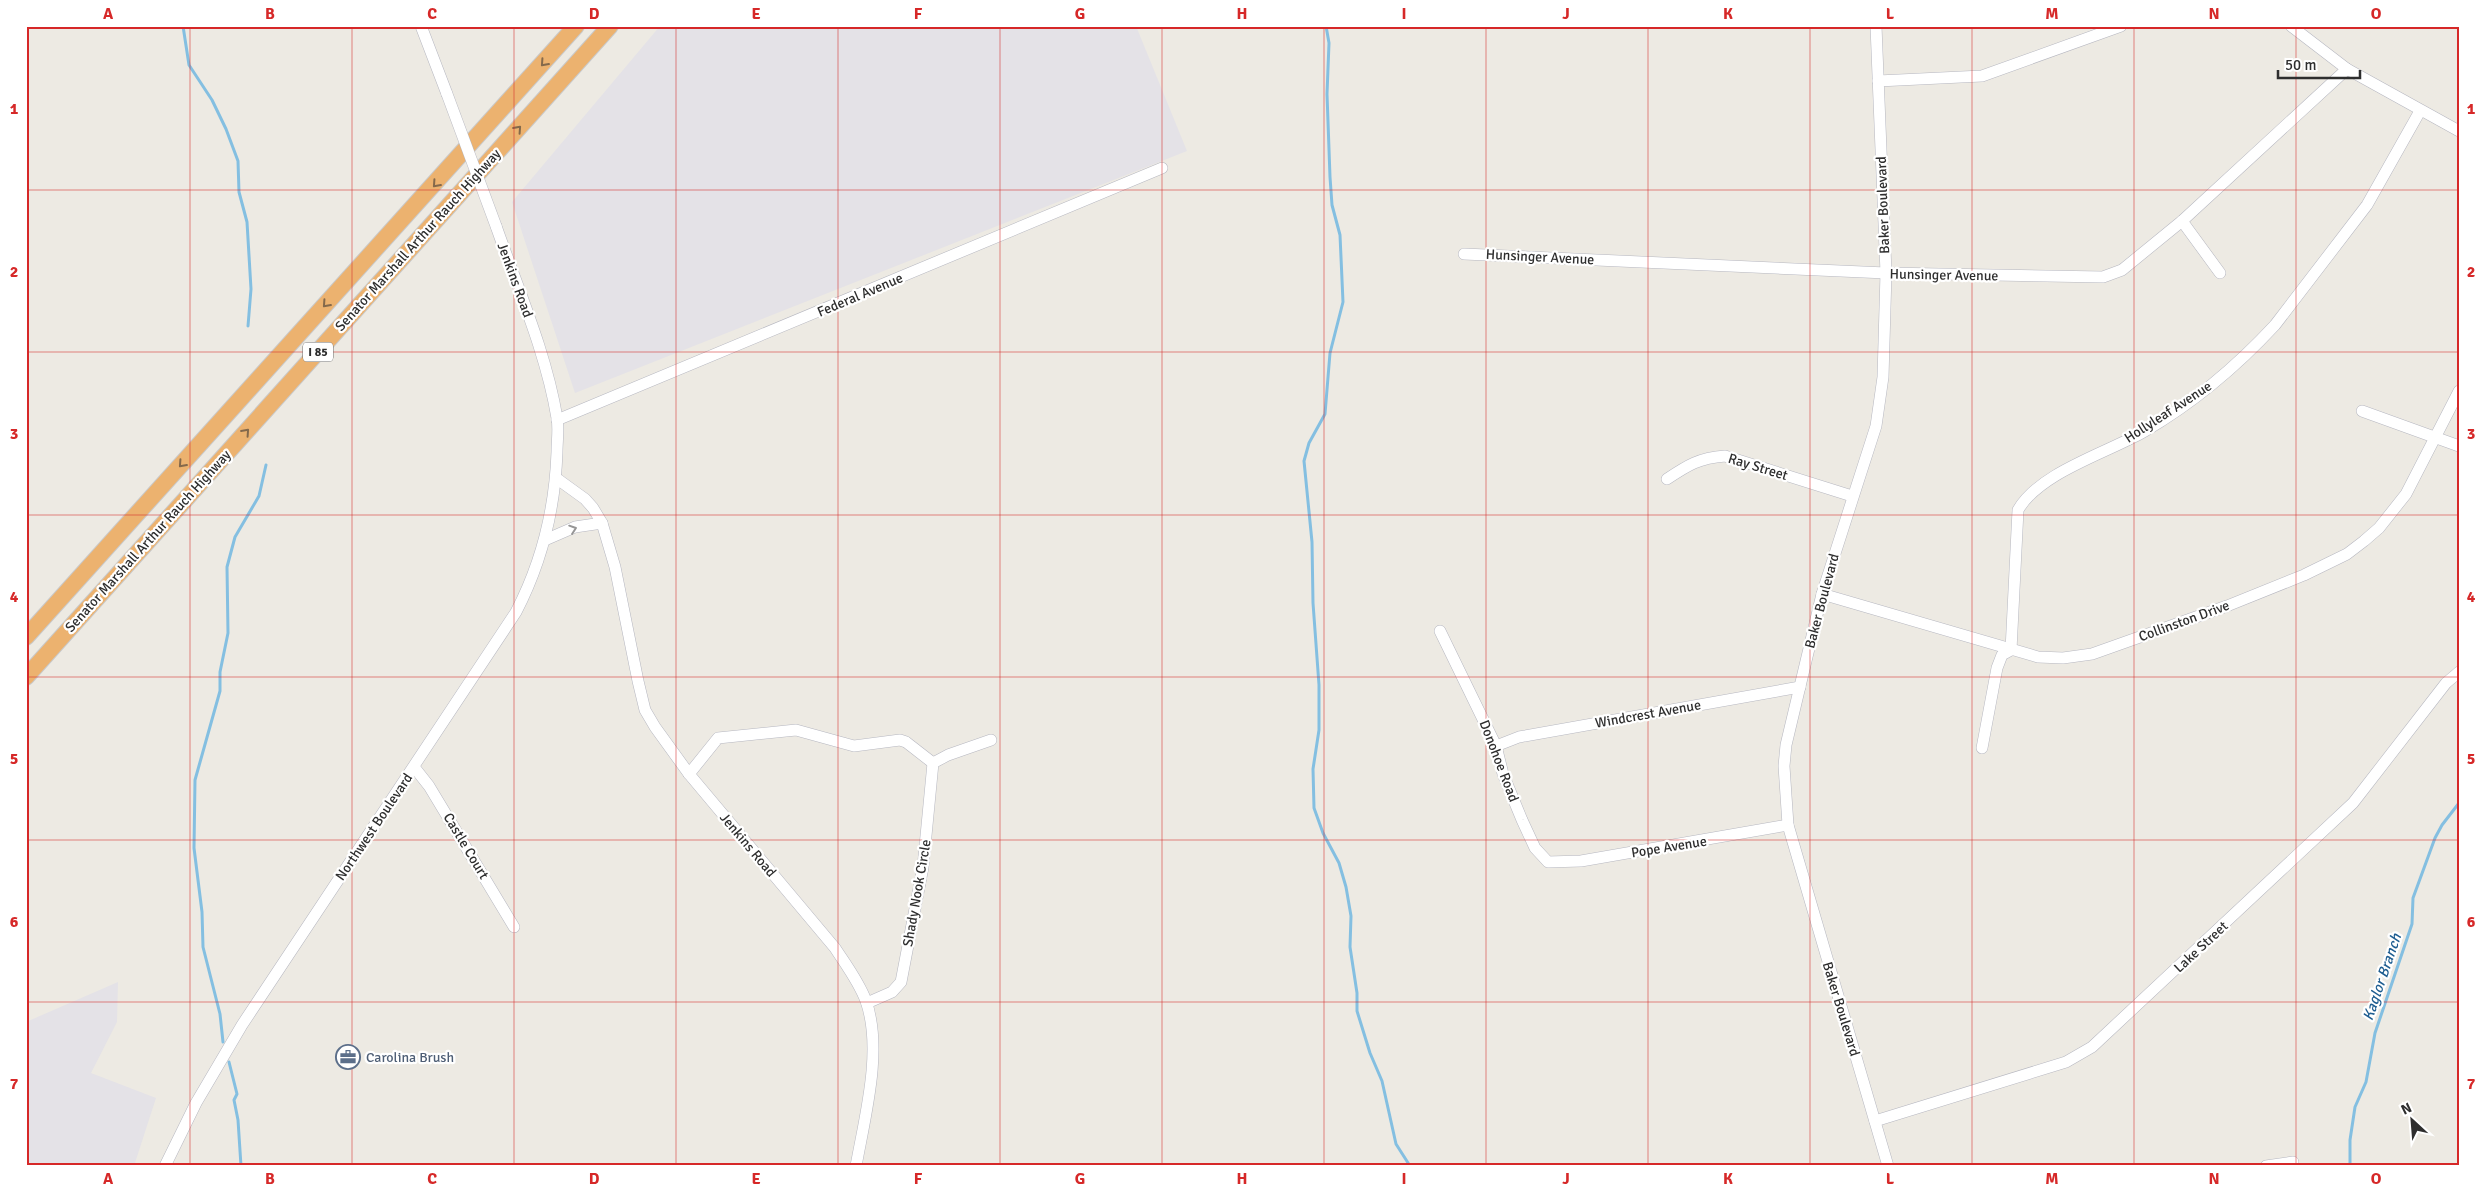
<svg xmlns="http://www.w3.org/2000/svg" width="2485" height="1192" viewBox="0 0 2485 1192" font-family="Signika,sans-serif">
<style>
.industrial{fill:#e4e2e7}
.lines{fill:none;stroke-linecap:round;stroke-linejoin:round}
.stream{stroke:#84bfe1;stroke-width:3}
.minor-casing{stroke:#b6b7c0;stroke-width:12}
.highway-casing{stroke:#c9c9c9;stroke-width:18}
.minor{stroke:#fff;stroke-width:11}
.highway{stroke:#ecb26f;stroke-width:16}
.minor-bridge-casing{stroke:#b6b7c0;stroke-width:12;stroke-linecap:butt}
.minor-bridge{stroke:#fff;stroke-width:11}
.oneway{stroke:#84694b}
.oneway2{stroke:#969696}
.grid{fill:none;stroke:#d62828;stroke-width:1;stroke-opacity:0.55}
.labels{text-anchor:middle;dominant-baseline:central;stroke-width:4.5;stroke-linejoin:round;paint-order:stroke}
.shield{fill:#fff;stroke:#6d6d6d;stroke-width:1}
.shield-label{font-size:12px;font-weight:bold;fill:#2e2e2e}
.street-label{font-size:14px;fill:#2e2e2e;stroke:#fff}
.service-label{font-size:14px;fill:#4e5e75;stroke:#fff;text-anchor:start}
.water-label{font-size:15px;font-style:italic;fill:#1f5e91;stroke:#fff}
.neatline{fill:none;stroke:#d62828;stroke-width:2}
.grid-label{font-size:16px;text-anchor:middle;font-weight:bold;fill:#d62828}
</style>
<rect width="100%" height="100%" fill="#edeae3"/>
<g class="industrial">
<path d="M660 26H1136L1187 151 575 393 512 202Z"/>
<path d="M118 982 117 1022 91 1073 156 1098 134 1166H26V1022Z"/>
</g>
<g class="lines">
<g class="stream">
<path d="M183 26 189 65 212 100 226 129 238 161 239 192 247 222 251 289 248 326"/>
<path d="M1326 26 1329 43 1327 94 1330 177 1332 205 1340 235 1343 302 1330 353 1325 414 1309 443 1304 461 1312 542 1313 603 1319 685V730L1313 769 1314 808 1323 833 1339 863 1346 887 1351 916 1350 947 1357 993V1011L1370 1053 1382 1081 1396 1144 1410 1166"/>
<path d="M223 1042 220 1014 203 947 202 912 194 848 195 780 220 691V672L228 633 227 567 235 537 259 496 266 465"/>
<path d="M229 1062 237 1094 234 1100 238 1120 241 1166"/>
<path d="M2350 1166V1140L2355 1107 2366 1082 2375 1033 2412 924 2413 898 2435 838 2442 825 2459 803"/>
</g>
<defs>
<g id="minor">
<path d="M421 26 447 94"/>
<path d="M1876 26 1886 273 1883 377 1876 426 1822 594 1786 745 1784 766 1788 825 1888 1166"/>
<path d="M2291 26 2347 69 2459 131"/>
<path d="M1878 81 1982 76 2121 26"/>
<path d="M2182 221 2220 273"/>
<path d="M1464 254 1886 273 2103 277 2122 270 2182 221 2347 69"/>
<path d="M2362 411 2459 446"/>
<path d="M557 420 1162 168"/>
<path d="M556 478 585 499 593 508 602 523 615 567 638 681 645 710 655 727 689 774 835 948C846 965 859 982 866 1001 883 1050 865 1116 856 1166"/>
<path d="M1667 479C1688 465 1699 458 1725 456L1852 496"/>
<path d="M545 540 575 527 602 523"/>
<path d="M1822 594 2038 657 2063 658 2092 654 2227 606 2304 575 2347 554 2364 541 2379 528 2406 494 2459 391"/>
<path d="M1440 631 1496 746 1503 774 1522 820 1535 848 1548 862 1581 861 1788 825"/>
<path d="M1496 746 1519 737 1800 687"/>
<path d="M1982 748 1997 668 2002 655 2011 650 2018 510C2040 472 2107 453 2145 431 2193 403 2237 366 2275 325L2367 205 2420 111"/>
<path d="M414 767 429 786 514 927"/>
<path d="M689 774 718 738 796 730 854 746 900 740 906 742 933 763"/>
<path d="M867 1003 892 992 901 982 923 867 933 763 948 755 991 740"/>
<path d="M1875 1121 2066 1062 2092 1047 2353 803 2446 683 2459 672"/>
<path d="M165 1166 196 1103 242 1025 516 612C542 562 555 508 557 452 557 441 559 428 557 418 546 352 518 289 496 226"/>
<path d="M2266 1166 2293 1162"/>
</g>
<g id="highway">
<path d="M26 637 576 26"/>
<path d="M26 677 610 26"/>
</g>
</defs>
<use href="#minor" class="minor-casing"/>
<use href="#highway" class="highway-casing"/>
<use href="#minor" class="minor"/>
<use href="#highway" class="highway"/>
<defs>
<path id="minor-bridge" d="M447 94 496 226"/>
</defs>
<use href="#minor-bridge" class="minor-bridge-casing"/>
<use href="#minor-bridge" class="minor-bridge"/>
</g>
<defs><path id="oneway-chevron" d="M-2-3.5L2.5 0L-2 3.5" fill="none" stroke-width="1.6" stroke-linecap="round" stroke-linejoin="round" transform="scale(1.25)"/></defs>
<g class="oneway">
<use href="#oneway-chevron" transform="translate(544 63) rotate(132)"/>
<use href="#oneway-chevron" transform="translate(518 129) rotate(-48)"/>
<use href="#oneway-chevron" transform="translate(436 184) rotate(132)"/>
<use href="#oneway-chevron" transform="translate(326 304) rotate(132)"/>
<use href="#oneway-chevron" transform="translate(246 432) rotate(-48)"/>
<use href="#oneway-chevron" transform="translate(182 464) rotate(132)"/>
</g>
<use class="oneway2" href="#oneway-chevron" transform="translate(573 529) rotate(-19)"/>
<path class="grid" d="M190 26V1166M352 26V1166M514 26V1166M676 26V1166M838 26V1166M1000 26V1166M1162 26V1166M1324 26V1166M1486 26V1166M1648 26V1166M1810 26V1166M1972 26V1166M2134 26V1166M2296 26V1166M26 190H2459M26 352H2459M26 515H2459M26 677H2459M26 840H2459M26 1002H2459"/>
<defs>
<symbol id="office-ring" viewBox="-11 -11 22 22"><circle r="9.5" fill="#fff" stroke="#5c6f8a" stroke-width="1.5"/><path d="M-6-3h4V-5.5h4V-3h4V5H-6ZM-1-4.5V-3h2v-1.5ZM-6 0V1H6V0Z" fill="#5c6f8a"/></symbol>
</defs>
<g fill-rule="evenodd">
<use href="#office-ring" x="334" y="1043" width="28" height="28"/>
</g>
<g class="labels">
<rect class="shield" x="303" y="342.5" width="30" height="19" rx="4"/>
<g class="shield-label">
<text x="318" y="352">I 85</text>
</g>
<g class="street-label">
<text transform="translate(1883 205) rotate(-92)">Baker Boulevard</text>
<text transform="translate(418 240) rotate(-48)">Senator Marshall Arthur Rauch Highway</text>
<text transform="translate(1540 257) rotate(3)">Hunsinger Avenue</text>
<text transform="translate(1944 275) rotate(1)">Hunsinger Avenue</text>
<text transform="translate(515 280) rotate(70)">Jenkins Road</text>
<text transform="translate(860 295) rotate(-23)">Federal Avenue</text>
<text transform="translate(2168 412) rotate(-33)">Hollyleaf Avenue</text>
<text transform="translate(1758 467) rotate(17)">Ray Street</text>
<text transform="translate(148 541) rotate(-48)">Senator Marshall Arthur Rauch Highway</text>
<text transform="translate(1822 601) rotate(-75)">Baker Boulevard</text>
<text transform="translate(2184 621) rotate(-20)">Collinston Drive</text>
<text transform="translate(1648 714) rotate(-10)">Windcrest Avenue</text>
<text transform="translate(1499 761) rotate(69)">Donohoe Road</text>
<text transform="translate(374 827) rotate(-56)">Northwest Boulevard</text>
<text transform="translate(748 845) rotate(50)">Jenkins Road</text>
<text transform="translate(466 846) rotate(59)">Castle Court</text>
<text transform="translate(1669 847) rotate(-9)">Pope Avenue</text>
<text transform="translate(917 893) rotate(-80)">Shady Nook Circle</text>
<text transform="translate(2201 947) rotate(-43)">Lake Street</text>
<text transform="translate(1841 1009) rotate(73)">Baker Boulevard</text>
</g>
<g class="service-label">
<text x="366" y="1057">Carolina Brush</text>
</g>
<g class="water-label">
<text transform="translate(2382 977) rotate(-71)">Kaglor Branch</text>
</g>
</g>
<rect width="2485" height="1192" fill="none" stroke="#ffffff" stroke-width="55"/>
<g transform="translate(2412 1120) rotate(334)" stroke="#ffffff" stroke-width="4" paint-order="stroke">
<path d="M0-4L9 19L0 12L-9 19Z" fill="#2e2e2e"/>
<text y="-8" font-size="14" font-weight="bold" text-anchor="middle" fill="#2e2e2e">N</text>
</g>
<path d="M2278 70v8h82v-8" fill="none" stroke="#2e2e2e" stroke-width="2.5"/>
<text x="2285" y="70" font-size="15" fill="#2e2e2e" stroke="#ffffff" stroke-width="4" paint-order="stroke">50 m</text>
<rect x="28" y="28" width="2430" height="1136" class="neatline"/>
<g class="grid-label">
<text x="108" y="19">A</text>
<text x="270" y="19">B</text>
<text x="432" y="19">C</text>
<text x="594" y="19">D</text>
<text x="756" y="19">E</text>
<text x="918" y="19">F</text>
<text x="1080" y="19">G</text>
<text x="1242" y="19">H</text>
<text x="1404" y="19">I</text>
<text x="1566" y="19">J</text>
<text x="1728" y="19">K</text>
<text x="1890" y="19">L</text>
<text x="2052" y="19">M</text>
<text x="2214" y="19">N</text>
<text x="2376" y="19">O</text>
<text x="14" y="114">1</text>
<text x="2471" y="114">1</text>
<text x="14" y="277">2</text>
<text x="2471" y="277">2</text>
<text x="14" y="439">3</text>
<text x="2471" y="439">3</text>
<text x="14" y="602">4</text>
<text x="2471" y="602">4</text>
<text x="14" y="764">5</text>
<text x="2471" y="764">5</text>
<text x="14" y="927">6</text>
<text x="2471" y="927">6</text>
<text x="14" y="1089">7</text>
<text x="2471" y="1089">7</text>
<text x="108" y="1184">A</text>
<text x="270" y="1184">B</text>
<text x="432" y="1184">C</text>
<text x="594" y="1184">D</text>
<text x="756" y="1184">E</text>
<text x="918" y="1184">F</text>
<text x="1080" y="1184">G</text>
<text x="1242" y="1184">H</text>
<text x="1404" y="1184">I</text>
<text x="1566" y="1184">J</text>
<text x="1728" y="1184">K</text>
<text x="1890" y="1184">L</text>
<text x="2052" y="1184">M</text>
<text x="2214" y="1184">N</text>
<text x="2376" y="1184">O</text>
</g>
</svg>
